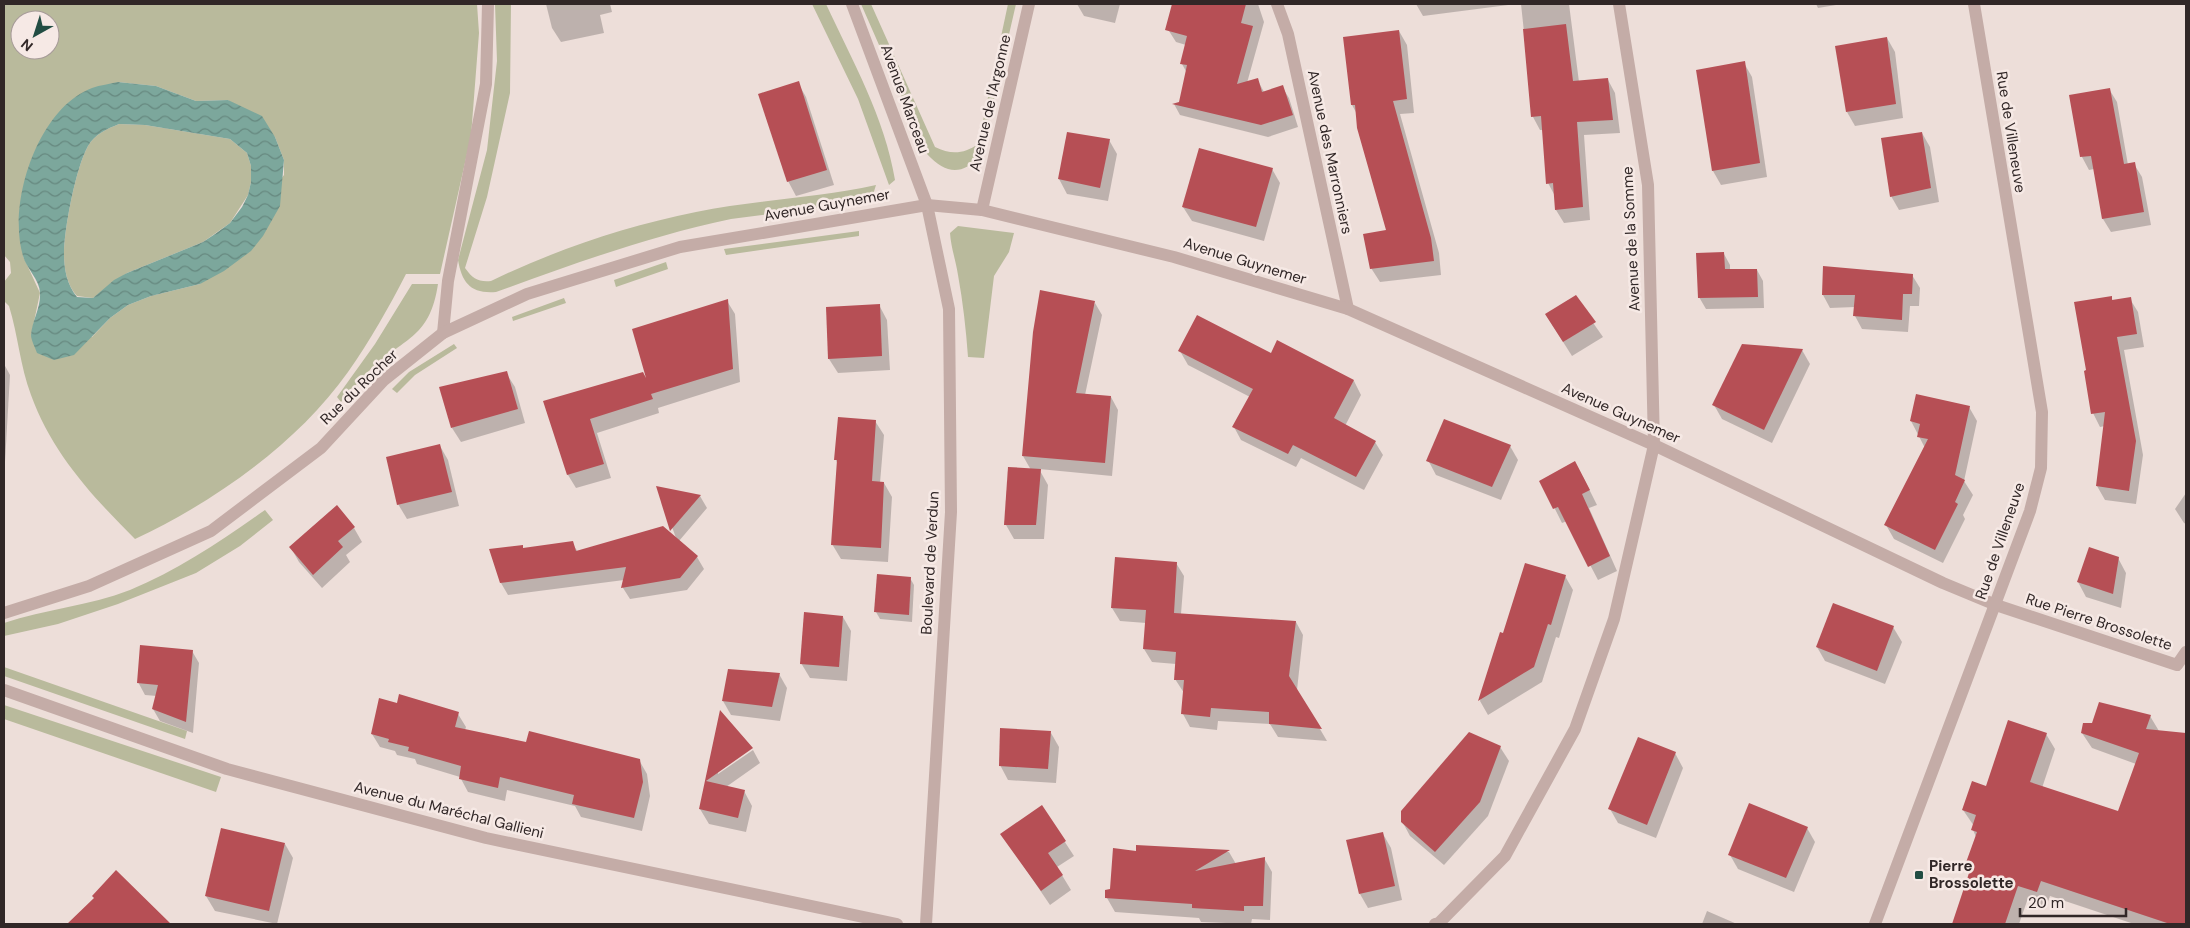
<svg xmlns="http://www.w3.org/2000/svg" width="2190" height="928" viewBox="0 0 2190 928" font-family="'DM Sans',sans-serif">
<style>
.grass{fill:#b9ba9c;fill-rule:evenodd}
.water{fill:url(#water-waves);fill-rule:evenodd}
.shadow{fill:#0003}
.building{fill:#b64f55}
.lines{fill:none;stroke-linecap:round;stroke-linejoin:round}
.minor{stroke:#c4aca7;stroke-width:12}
.tertiary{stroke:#c4aca7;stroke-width:12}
.poi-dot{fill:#224d43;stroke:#f6e9e5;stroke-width:2}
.labels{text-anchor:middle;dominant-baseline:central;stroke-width:5;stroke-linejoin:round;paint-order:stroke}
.street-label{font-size:15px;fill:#312727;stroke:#f6e9e5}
.poi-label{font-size:15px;font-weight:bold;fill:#312727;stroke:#f6e9e5;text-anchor:start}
</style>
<defs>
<pattern id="water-waves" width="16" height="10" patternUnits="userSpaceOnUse" patternTransform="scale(1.25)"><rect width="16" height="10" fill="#7ca79c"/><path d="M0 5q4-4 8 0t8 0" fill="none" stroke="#66887f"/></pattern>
</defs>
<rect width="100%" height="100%" fill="#edded9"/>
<g class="grass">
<path d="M4 4H477L479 33 471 136 440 274H406C389 307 370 341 348 372 297 444 214 502 135 539 92 496 52 453 31 395 20 366 18 335 9 306L4 301V282L11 273 10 262 4 255ZM20 20H50V50H20ZM118 82 156 86 196 101 228 100 275 137 284 160V175L200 284 151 296 128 305 110 318 92 337 31 336 40 293 23 256Z"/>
<path d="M495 4H511L510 93 487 197 465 268C473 279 478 282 491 281 555 250 626 226 696 212 755 200 816 198 876 185L871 201 731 219C650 236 573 264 496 292 471 294 462 283 458 260L487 150 497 61Z"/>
<path d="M812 4H826C852 60 885 118 895 180L889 185 858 99Z"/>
<path d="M861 4H871L935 147C951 155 964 154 978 144L1008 4H1016L981 156C961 176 946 174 927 154Z"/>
<path d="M119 124 145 125 230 139 247 153 251 166V182L248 195 230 223 203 242 127 273 93 298 77 296C67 285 64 269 64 254 64 229 76 167 88 146 95 134 107 129 119 124Z"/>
<path d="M958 226 1014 233 1009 252 994 276 984 358 968 357C966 330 963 302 958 275 956 261 951 248 950 233Z"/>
<path d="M859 231V236L726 255 724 249Z"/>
<path d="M666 262 668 269 616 287 614 280Z"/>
<path d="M412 284H438C430 337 406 337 372 368 361 378 351 391 341 402L337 397 375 344Z"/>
<path d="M564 298 566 303 513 321 512 317Z"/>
<path d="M454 344 457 348 415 375 397 393 392 389 409 372Z"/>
<path d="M265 510 273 520 240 546 196 573 118 604 58 624 4 636V623C45 609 89 606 130 590 179 570 222 540 265 510Z"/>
<path d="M4 667 187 731 185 739 4 676Z"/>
<path d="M4 705 221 777 216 792 4 719Z"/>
</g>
<path class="water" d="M118 82 156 86 196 101 228 100 262 116 275 137 284 160 280 206 263 236 251 251 224 271 200 284 151 296 128 305 110 318 74 355 54 360 37 353C35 347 31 340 31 335 32 321 41 307 40 293 40 280 26 268 23 256 7 203 38 108 92 88 100 85 110 84 118 82ZM119 124 145 125 230 139 247 153 251 166V182L248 195 242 207 230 223 215 234 203 242 127 273 114 280 93 298 77 297C67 285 64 269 64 254 64 229 76 167 88 146 95 134 107 129 119 124Z"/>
<g class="shadow">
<path d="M546 4H610L612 12 600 15 604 33 561 42 552 28Z"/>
<path d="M1077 4H1120L1115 23 1084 16Z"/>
<path d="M1177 4H1258L1264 22 1247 83 1257 79 1264 92 1282 87 1289 98 1298 127 1268 137 1180 115 1174 104 1181 103 1187 73 1182 64 1186 45 1176 42 1169 31Z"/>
<path d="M1416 4H1516L1423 16Z"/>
<path d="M1521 4H1569L1579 82 1608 80 1615 93 1620 133 1584 135 1590 220 1564 223 1556 210 1555 196 1548 183 1543 130H1540L1533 117Z"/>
<path d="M1816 4H1842L1818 8Z"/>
<path d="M1399 31 1407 45 1414 113 1400 114 1439 253 1441 275 1380 282 1371 268 1388 231 1357 114 1352 105Z"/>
<path d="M1887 38 1895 52 1903 118 1855 126 1847 112Z"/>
<path d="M1744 63 1752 77 1767 177 1721 185 1713 171Z"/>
<path d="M798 83 806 97 834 185 796 196 788 181Z"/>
<path d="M2109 89 2117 102 2128 165 2134 164 2142 177 2151 225 2111 232 2103 219 2094 169 2089 170 2082 157 2070 96Z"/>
<path d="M1068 133 1109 140 1117 154 1108 201 1067 194 1059 179Z"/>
<path d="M1922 133 1930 147 1939 202 1899 210 1891 196Z"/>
<path d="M1272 169 1280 183 1264 241 1192 221 1183 207Z"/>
<path d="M1724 254 1730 265V271L1757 270 1763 281 1764 308 1706 309 1699 297Z"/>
<path d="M1824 268 1912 275 1920 288 1919 306H1910L1908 332 1862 329 1855 316V307L1830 308 1823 295Z"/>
<path d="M1575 297 1603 337 1572 356 1546 315Z"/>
<path d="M2111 297 2113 301 2130 299 2138 312 2144 347 2124 350 2143 455 2136 504 2105 500 2097 486 2105 426 2100 427 2093 413 2088 371Z"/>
<path d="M727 301 735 314 740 382 658 408 659 413 597 433 611 478 576 488 568 475 545 402 646 379Z"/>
<path d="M1095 303 1102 315 1085 395 1111 397 1118 410 1112 476 1039 469 1048 485 1044 539H1014L1006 525 1010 468 1031 470 1023 456Z"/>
<path d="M879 305 887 320 890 370 838 373 829 359Z"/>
<path d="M1278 342 1354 381 1361 395 1345 426 1375 442 1383 455 1364 490 1301 458 1296 467 1241 440 1234 427 1250 397 1188 365 1180 351 1271 355Z"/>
<path d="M1802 350 1810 364 1772 443 1722 419 1714 405Z"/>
<path d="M4 364 10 375 4 480Z"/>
<path d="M506 373 515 387 525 423 461 442 452 428Z"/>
<path d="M1969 407 1977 421 1964 481 1973 495 1963 515 1965 519 1943 563 1894 539 1886 525 1925 448 1911 421Z"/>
<path d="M875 421 884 435 880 483H884L892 497 888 562 841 559 832 544 838 465 836 460Z"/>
<path d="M440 446 448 460 459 506 407 519 398 504Z"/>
<path d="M1510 446 1518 460 1501 500 1436 475 1428 460Z"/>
<path d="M1583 477 1597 505 1589 508 1617 571 1598 580 1567 521 1562 523 1541 481Z"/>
<path d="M658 488 700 496 707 508 679 541 697 557 704 569 687 590 630 599 623 588 624 580 508 595 501 583 490 550 523 549 572 543 578 552 676 538Z"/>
<path d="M2186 493V524L2184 523 2175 509Z"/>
<path d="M354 528 362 542 346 555 350 562 322 588 299 562 291 548Z"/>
<path d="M2118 558 2126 573 2121 608 2086 597 2078 582Z"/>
<path d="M1176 563 1184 576 1181 614 1296 622 1303 635 1297 690 1327 741 1278 737 1270 724 1218 721 1217 730 1190 727 1183 714 1184 693 1175 679 1176 664 1152 662 1144 649 1146 623 1120 621 1112 608Z"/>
<path d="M1565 576 1573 590 1559 638 1556 637 1542 682 1488 715 1480 701 1501 634 1504 635Z"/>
<path d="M910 578 914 585 912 622 880 619 876 612Z"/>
<path d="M843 617 851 631 847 681 810 678 801 663Z"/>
<path d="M1893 627 1902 642 1885 684 1825 661 1817 647Z"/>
<path d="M192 651 199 663 193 733 160 721 153 709 157 696 145 695 138 682Z"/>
<path d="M779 674 787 688 780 721 731 715 723 701Z"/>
<path d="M398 705 458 714 466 727 465 730 527 744 639 760 647 774 650 796 642 831 581 817 575 806 507 790 505 801 468 792 460 777 417 764 415 759 397 755 395 751 380 747 372 734Z"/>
<path d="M721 712 718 774 753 750 760 763 726 787 744 791 752 806 746 832 709 824 700 809Z"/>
<path d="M2150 716 2159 731 2186 734V924H2134L2050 896 2046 907 2027 901 2019 924H1953L1970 875 1966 868 1976 837 1973 830 1974 826 1963 810 2046 734 2055 749 2042 788 2119 813 2136 764 2092 748 2082 733Z"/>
<path d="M1051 733 1059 747 1056 783 1008 780 1000 765Z"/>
<path d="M1500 747 1509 761 1488 816 1444 865 1410 836 1402 821Z"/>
<path d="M1675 753 1683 768 1656 838 1618 823 1610 809Z"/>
<path d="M1042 807 1074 856 1057 867 1071 890 1050 905 1002 834Z"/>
<path d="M1807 828 1815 842 1794 892 1738 869 1730 855Z"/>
<path d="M1383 834 1391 848 1402 900 1368 908 1360 894Z"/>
<path d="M285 844 293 858 277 924 215 911 206 896Z"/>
<path d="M1137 847 1229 852 1236 864 1264 858 1272 872 1270 920 1252 919 1251 924 1201 922 1199 918 1115 912 1107 898 1137 852Z"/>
<path d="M95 899 164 918 167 924H69Z"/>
<path d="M1707 911 1737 924H1738H1702Z"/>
</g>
<g class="building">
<path d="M1172 4H1246L1241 23 1253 26 1237 84 1258 78 1262 92 1283 85 1293 115 1261 125 1172 104 1179 102 1187 65 1180 64 1187 36 1165 30Z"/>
<path d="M1566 24 1573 81 1608 78 1613 120 1577 122 1583 207 1555 210 1553 183 1546 184 1541 116 1531 117 1523 29Z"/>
<path d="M1399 30 1407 99 1393 101 1431 238 1434 261 1370 269 1363 234 1386 230 1357 128 1355 105H1351L1343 37Z"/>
<path d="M1887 37 1896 104 1846 112 1835 46Z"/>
<path d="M1745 61 1760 163 1712 171 1696 70Z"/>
<path d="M799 81 827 170 787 182 758 94Z"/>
<path d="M2110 88 2124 164 2135 162 2144 212 2102 219 2091 156 2080 157 2069 95Z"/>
<path d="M1067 132 1110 139 1100 188 1058 179Z"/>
<path d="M1922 132 1931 188 1890 197 1881 138Z"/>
<path d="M1199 148 1273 168 1256 227 1182 207Z"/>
<path d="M1724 252 1725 269H1757L1758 297 1698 298 1696 253Z"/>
<path d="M1823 266 1913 274 1912 294H1903L1902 320 1853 316 1855 295H1822Z"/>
<path d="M1040 290 1095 301 1076 393 1111 396 1105 463 1022 456 1033 332Z"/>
<path d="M1576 295 1596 322 1563 342 1545 314Z"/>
<path d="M2112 296V300L2131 297 2137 334 2117 337 2136 441 2129 491 2096 486 2105 412 2091 414 2084 371 2086 370 2074 302Z"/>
<path d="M728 299 733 369 651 394 653 399 590 419 604 464 567 475 543 401 643 372 646 378 632 329Z"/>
<path d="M880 304 882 356 828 359 826 307Z"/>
<path d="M1197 315 1271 353 1277 340 1354 380 1334 418 1376 441 1356 477 1293 445 1288 454 1232 427 1253 389 1178 351Z"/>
<path d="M1742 344 1803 349 1764 430 1712 405Z"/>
<path d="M507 371 518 409 451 428 439 387Z"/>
<path d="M1916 394 1970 406 1955 475 1965 480 1955 502 1958 504 1935 550 1884 525 1928 439 1917 437 1920 424 1910 421Z"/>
<path d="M838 417 876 420 872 481 884 482 881 548 831 545 837 460H834Z"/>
<path d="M1444 419 1511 445 1492 487 1426 461Z"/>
<path d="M440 444 452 492 397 505 386 457Z"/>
<path d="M1575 461 1590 490 1582 494 1610 556 1588 567 1558 507 1553 509 1539 481Z"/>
<path d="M1008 467 1041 469 1036 525H1004Z"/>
<path d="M656 486 701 495 670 531Z"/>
<path d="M337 505 355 527 338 541 343 547 313 575 289 547Z"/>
<path d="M663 526 698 556 680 578 621 588 626 567 500 583 489 549 523 545V548L573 541 576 551Z"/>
<path d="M2089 547 2119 557 2113 594 2077 582Z"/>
<path d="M1115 557 1177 562 1174 613 1296 621 1289 676 1322 729 1269 724V712L1211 708 1210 717 1181 714 1184 680H1174L1176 652 1143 649 1146 610 1111 608Z"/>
<path d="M1525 563 1566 575 1551 625 1548 624 1534 667 1478 701 1500 632 1503 633Z"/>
<path d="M877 574 911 577 909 615 874 612Z"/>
<path d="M1833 603 1894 626 1877 671 1816 647Z"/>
<path d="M804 612 843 616 839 667 800 664Z"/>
<path d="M140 645 193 650 186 722 152 709 158 685 137 683Z"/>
<path d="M728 669 780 673 772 707 722 701Z"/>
<path d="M399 694 459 712 455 727 526 742 529 731 640 759 643 782 634 818 572 804 574 795 500 777 498 788 459 779 461 766 408 751 409 747 388 742 389 739 371 734 379 698 397 703Z"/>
<path d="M2099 702 2151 715 2146 729 2186 733V924H2170L2041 881 2037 892 2018 886 2005 924H1952L1970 870 1964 868 1977 832 1971 830 1976 815 1962 810 1972 781 1986 786 2008 720 2047 733 2030 782 2118 811 2139 753 2081 733 2083 723H2092Z"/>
<path d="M720 710 753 748 706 781 745 790 738 818 699 809Z"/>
<path d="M1000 728 1051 731 1048 769 999 766Z"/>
<path d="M1469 732 1501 746 1480 802 1435 852 1401 822V811Z"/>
<path d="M1638 737 1676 752 1647 825 1608 809Z"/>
<path d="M1749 803 1808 827 1786 878 1728 855Z"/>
<path d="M1042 805 1066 841 1048 853 1063 875 1041 891 1000 834Z"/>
<path d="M221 828 285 843 269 911 205 896Z"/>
<path d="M1383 832 1395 886 1359 894 1346 840Z"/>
<path d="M1136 845 1230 850 1195 871 1265 857 1263 906H1244V911L1192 908V904L1105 898V890L1110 889 1113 848 1136 851Z"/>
<path d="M116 870 171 924H67L94 898 92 896Z"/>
</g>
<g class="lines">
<g class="minor">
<path d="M852 4 927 205 949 309 951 512 926 924"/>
<path d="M1277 4 1288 34 1348 309"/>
<path d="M982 210 1029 4"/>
<path d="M443 333 448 281 486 84 488 4"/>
<path d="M4 613 89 586 211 531 321 448 384 380 443 333 527 294 680 247 927 205 982 210 1174 257 1348 309 1654 445 1943 583 1996 605 2177 665 2186 652"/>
<path d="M4 690 227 769 486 838 897 924"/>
<path d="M1435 924 1439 923 1505 856 1575 729 1614 619 1654 445 1648 185 1619 4"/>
</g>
<path class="tertiary" d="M1875 924 2030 511 2041 468 2042 412 1974 4"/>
</g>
<rect class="poi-dot" x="1914" y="870" width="10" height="10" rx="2.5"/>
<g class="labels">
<g class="street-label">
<text transform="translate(905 99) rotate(70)">Avenue Marceau</text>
<text transform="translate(990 103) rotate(-77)">Avenue de l'Argonne</text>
<text transform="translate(2011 132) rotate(81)">Rue de Villeneuve</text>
<text transform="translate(1330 152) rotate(78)">Avenue des Marronniers</text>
<text transform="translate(827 205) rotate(-10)">Avenue Guynemer</text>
<text transform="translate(1631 239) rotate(-93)">Avenue de la Somme</text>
<text transform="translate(1245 261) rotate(17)">Avenue Guynemer</text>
<text transform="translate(359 387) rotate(-44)">Rue du Rocher</text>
<text transform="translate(1621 413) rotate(24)">Avenue Guynemer</text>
<text transform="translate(2000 541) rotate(-71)">Rue de Villeneuve</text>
<text transform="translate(930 563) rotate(-87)">Boulevard de Verdun</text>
<text transform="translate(2099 622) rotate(18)">Rue Pierre Brossolette</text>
<text transform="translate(449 810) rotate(14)">Avenue du Maréchal Gallieni</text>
</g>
<g class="poi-label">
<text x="1929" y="866">Pierre<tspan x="1929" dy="17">Brossolette</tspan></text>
</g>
</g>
<rect width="2190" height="928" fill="none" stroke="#312727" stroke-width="10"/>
<g transform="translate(35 35) rotate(219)"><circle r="24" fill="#f6e9e5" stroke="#a79b99"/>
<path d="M0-4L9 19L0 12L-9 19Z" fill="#224d43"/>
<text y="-8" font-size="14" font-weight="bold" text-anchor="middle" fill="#312727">N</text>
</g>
<path d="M2020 908v8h106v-8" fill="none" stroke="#312727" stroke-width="2.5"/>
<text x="2028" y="908" font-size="15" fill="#312727" stroke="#f6e9e5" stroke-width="4" paint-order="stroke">20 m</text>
</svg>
